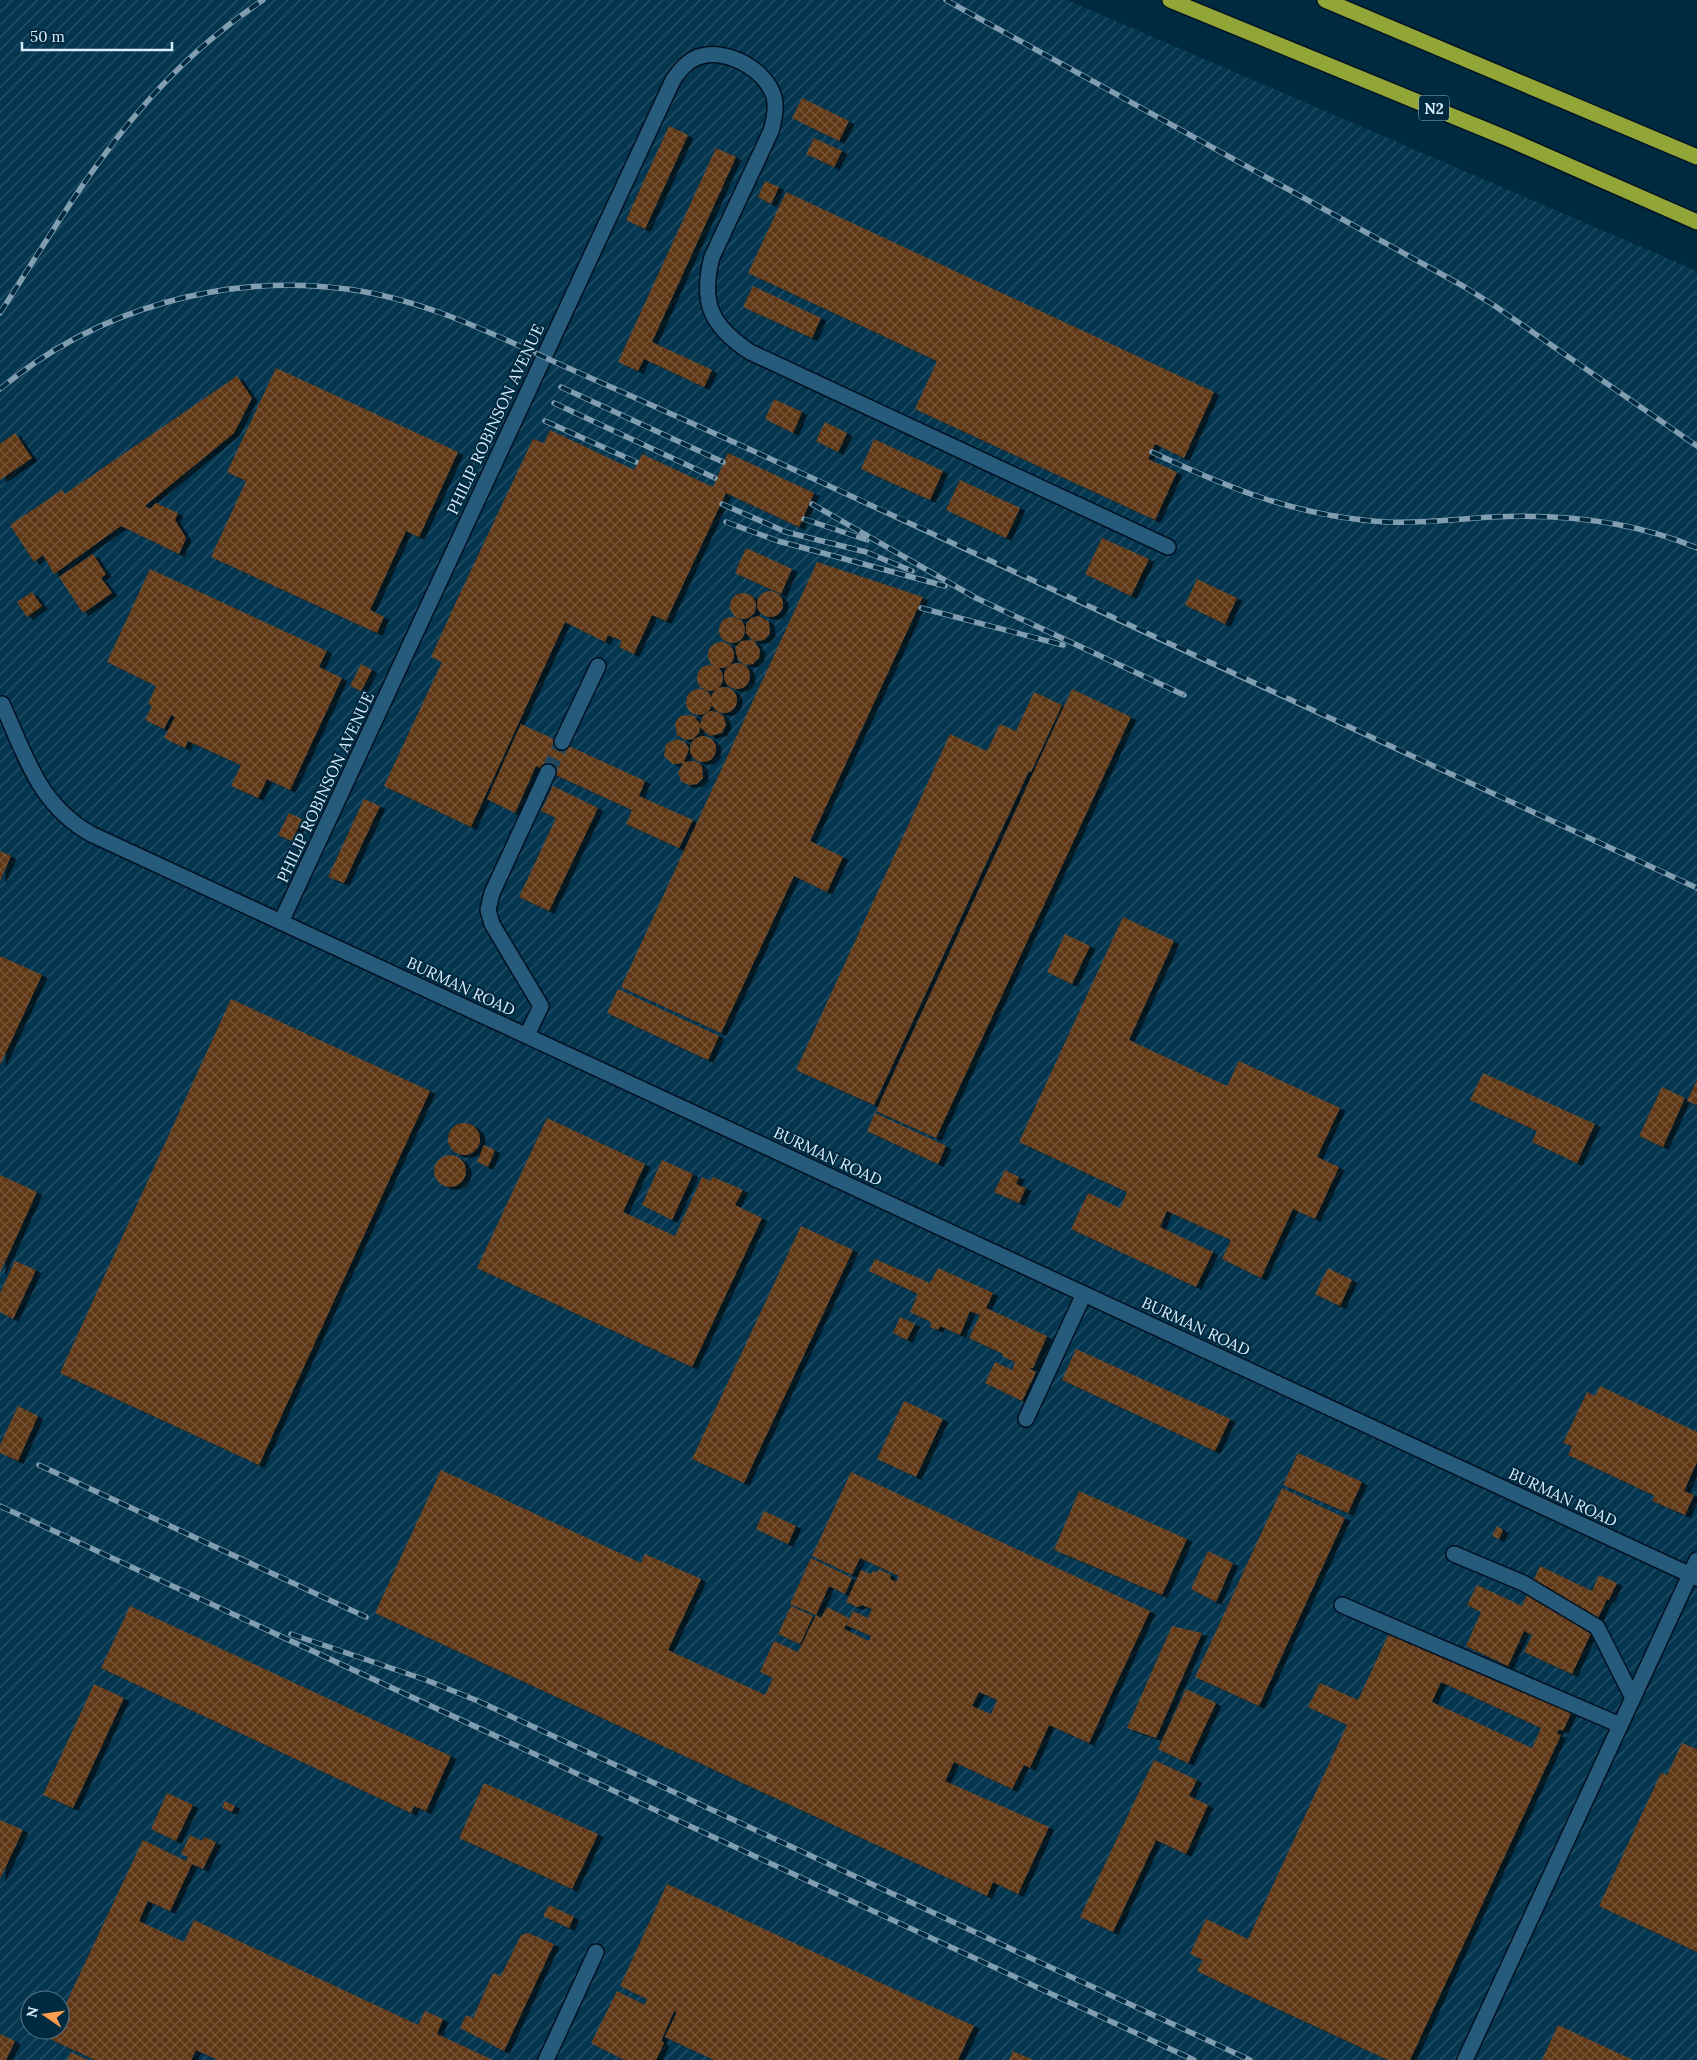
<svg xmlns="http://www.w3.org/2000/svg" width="1697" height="2060" viewBox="0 0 1697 2060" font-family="Lora,serif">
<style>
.industrial{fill:url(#industrial-furrows);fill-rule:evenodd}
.building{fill:url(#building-cross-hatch);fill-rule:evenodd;filter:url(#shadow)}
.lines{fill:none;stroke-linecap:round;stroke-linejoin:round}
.minor-tunnel{stroke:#20475c;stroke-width:15;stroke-dasharray:15 8;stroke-linecap:butt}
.minor-casing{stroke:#001121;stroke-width:18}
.highway-casing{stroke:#001121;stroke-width:18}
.minor{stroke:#275b7b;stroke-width:15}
.highway{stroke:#92a638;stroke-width:15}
.rail-casing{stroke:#819eb0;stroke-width:5.5}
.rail{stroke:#002a40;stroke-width:4;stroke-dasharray:11;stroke-linecap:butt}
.labels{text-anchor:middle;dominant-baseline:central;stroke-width:4.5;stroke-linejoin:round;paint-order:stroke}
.shield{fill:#002a40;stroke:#97b2c4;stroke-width:1}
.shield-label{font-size:15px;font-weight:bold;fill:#d8edfc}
.street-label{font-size:16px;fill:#d8edfc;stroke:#002a40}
</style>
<defs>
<pattern id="industrial-furrows" width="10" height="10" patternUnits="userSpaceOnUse" patternTransform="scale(1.25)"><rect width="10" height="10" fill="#043650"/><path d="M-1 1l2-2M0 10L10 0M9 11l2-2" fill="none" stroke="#28536a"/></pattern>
<pattern id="building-cross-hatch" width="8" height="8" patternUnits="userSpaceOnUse" patternTransform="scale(1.25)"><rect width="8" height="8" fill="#603918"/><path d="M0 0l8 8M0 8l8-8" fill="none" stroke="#76563a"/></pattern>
<filter id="shadow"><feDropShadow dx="5.5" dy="3" stdDeviation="0" flood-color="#0009"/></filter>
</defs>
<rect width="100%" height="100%" fill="#002a40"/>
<path class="industrial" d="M0 0H1067L1697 271V2060H0ZM30 2000H60V2030H30Z"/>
<g class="building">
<path d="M802 98 849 121 839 141 792 118Z"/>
<path d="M669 126 688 135 645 229 626 220Z"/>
<path d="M814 138 842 151 834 167 806 154Z"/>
<path d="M716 148 736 157 652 342 712 370 704 387 644 359 638 371 618 362Z"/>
<path d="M765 181 779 187 771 204 758 197Z"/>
<path d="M786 192 1214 392 1184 458 1155 444 1148 459 1177 472 1155 520 915 409 937 361 748 273Z"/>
<path d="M753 286 821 318 812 338 743 307Z"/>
<path d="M276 368 458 452 419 537 406 531 370 610 384 617 377 633 211 557 246 481 227 472Z"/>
<path d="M237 376 252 398 234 433 145 506 150 509 156 503 178 513 175 520 186 538 179 554 121 526 54 574 43 555 34 562 10 525 62 490 65 494Z"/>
<path d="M774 399 802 412 793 433 765 419Z"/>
<path d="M825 422 847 433 838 452 816 441Z"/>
<path d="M550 430 634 470 642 454 713 487 728 453 814 493 799 527 726 493 666 621 652 615 634 654 619 647 622 641 608 635 605 642 565 622 471 827 384 786 442 662 431 657 456 602 533 439 544 443Z"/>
<path d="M15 433 32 458 0 480V444Z"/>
<path d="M874 439 943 471 930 500 861 469Z"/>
<path d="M960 480 1020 508 1006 538 946 510Z"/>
<path d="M1102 538 1149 559 1131 596 1085 574Z"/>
<path d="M746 548 792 569 781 594 735 573Z"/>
<path d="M93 554 106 574 101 578 112 593 83 613 59 577Z"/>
<path d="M817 562 923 597 810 841 843 857 827 892 794 876 721 1033 621 987Z"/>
<path d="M150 569 327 651 319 667 342 678 290 790 267 779 258 798 231 786 241 765 188 741 185 748 164 738 175 717 171 715 164 729 145 720 152 706 148 704 156 686 107 662Z"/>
<path d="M1197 579 1237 598 1225 624 1185 605Z"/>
<circle cx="770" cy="604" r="13"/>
<path d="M32 592 42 606 27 617 17 602Z"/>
<circle cx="743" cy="606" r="13"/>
<path d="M759 616 769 622 770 634 764 640 754 641 760 650 759 658 753 664 745 665 738 660 735 648 741 641 752 640 746 633V624L751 618Z"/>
<circle cx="732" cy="630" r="13"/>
<circle cx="721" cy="655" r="13"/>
<circle cx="737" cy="676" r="13"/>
<path d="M361 664 372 670 361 691 350 686Z"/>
<circle cx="710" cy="678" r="13"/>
<circle cx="724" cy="700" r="13"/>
<path d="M1072 689 1131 717 936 1138 876 1111Z"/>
<circle cx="699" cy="702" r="13"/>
<path d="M1034 692 1062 705 1031 772 1029 771 874 1105 796 1070 950 734 987 751 1000 724 1016 731Z"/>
<path d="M710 711 718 712 724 717 726 725 722 733 710 736 700 727 699 733 693 739 685 740 677 735 675 723 680 716 693 715 700 724 703 716Z"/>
<path d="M521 724 645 781 639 796 693 820 679 848 626 824 632 810 536 766 515 813 487 799Z"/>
<circle cx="703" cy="749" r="13"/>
<path d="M677 739 685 742 689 749 684 762 696 761 702 766 703 778 697 784 688 785 681 781 678 773 683 763 673 764 664 756 666 744Z"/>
<path d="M553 786 598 808 549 911 519 897 556 818 541 811Z"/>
<path d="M364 799 380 806 344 883 328 877Z"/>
<path d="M289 813 302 819 292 841 278 835Z"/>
<path d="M0 851 11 856 0 881Z"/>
<path d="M1123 917 1174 941 1129 1040 1227 1086 1239 1061 1340 1108 1317 1157 1339 1167 1315 1219 1293 1209 1261 1278 1222 1259 1231 1240 1167 1211 1160 1227 1213 1252 1196 1287 1071 1229 1088 1193 1120 1208 1127 1192 1019 1142Z"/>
<path d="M1065 934 1090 946 1072 984 1047 972Z"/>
<path d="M0 956 42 975 0 1065Z"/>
<path d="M618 989 719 1036 708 1060 607 1013Z"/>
<path d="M231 999 430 1091 259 1465 60 1373Z"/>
<path d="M1483 1073 1595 1124 1577 1163 1532 1142 1537 1131 1470 1100Z"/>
<path d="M1697 1080V1105L1687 1101Z"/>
<path d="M1662 1087 1685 1098 1663 1147 1639 1136Z"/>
<path d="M875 1113 946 1146 938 1164 867 1131Z"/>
<path d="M547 1118 645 1164 623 1212 675 1236 702 1177 710 1181 713 1177 743 1190 735 1205 762 1218 692 1367 477 1268Z"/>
<circle cx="464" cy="1139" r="16"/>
<path d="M484 1145 495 1150 488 1167 477 1162Z"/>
<circle cx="450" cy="1171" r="16"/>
<path d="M662 1160 693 1174 672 1220 642 1205Z"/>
<path d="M1005 1170 1019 1177 1016 1184 1026 1188 1019 1203 994 1192Z"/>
<path d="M0 1175 37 1192 0 1273Z"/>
<path d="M801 1226 853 1250 744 1483 692 1459Z"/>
<path d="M875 1259 930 1283 938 1268 993 1293 986 1308 1047 1336 1033 1368H1029L1036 1372 1022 1401 985 1383 995 1362 1012 1370 1015 1362 1002 1356 1003 1354 969 1338 980 1315 970 1311 960 1335 940 1326 938 1330 930 1327 931 1322 910 1312 918 1294 869 1271Z"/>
<path d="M15 1261 36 1270 13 1319 0 1312V1293Z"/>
<path d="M1328 1268 1352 1280 1340 1306 1315 1294Z"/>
<path d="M900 1317 915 1324 907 1340 893 1333Z"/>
<path d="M1076 1349 1230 1419 1215 1451 1062 1380Z"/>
<path d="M1600 1386 1697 1432V1462L1684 1491 1694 1495 1685 1515 1652 1501 1655 1496 1568 1455 1572 1446 1563 1443 1587 1392 1595 1396Z"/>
<path d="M904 1401 943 1419 916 1477 877 1459Z"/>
<path d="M18 1406 38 1416 18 1461 0 1453V1445Z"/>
<path d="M1298 1453 1362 1482 1348 1513 1283 1485Z"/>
<path d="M441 1470 641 1563 645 1554 701 1579 668 1650 765 1695 773 1678 760 1672 774 1641 798 1652 816 1615 790 1604 811 1558 852 1578 845 1594 829 1586 816 1615 821 1618 827 1607 849 1618 844 1629 869 1641 871 1636 846 1625 853 1611 868 1618 872 1609 862 1605 857 1607 846 1602 861 1570 871 1574 873 1571 877 1572 879 1569 891 1575 890 1579 896 1582 899 1576 860 1558 852 1575 812 1556 851 1472 1150 1611 1089 1743 1049 1725 1030 1768 1024 1765 1012 1789 954 1762 945 1781 1049 1827 1018 1894 993 1882 987 1896 375 1613ZM979 1692 997 1700 991 1714 972 1706Z"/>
<path d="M1282 1488 1345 1518 1259 1706 1195 1677Z"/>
<path d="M1079 1491 1187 1539 1162 1595 1054 1550Z"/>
<path d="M764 1511 796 1526 788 1544 756 1529Z"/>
<path d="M1497 1526 1503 1530 1499 1539 1492 1536Z"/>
<path d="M1208 1551 1233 1563 1216 1602 1191 1589Z"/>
<path d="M1540 1566 1592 1591 1599 1575 1617 1583 1609 1600 1607 1599 1572 1674 1524 1652 1532 1635 1524 1631 1508 1666 1466 1646 1481 1612 1467 1605 1477 1585 1522 1606Z"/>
<path d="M130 1606 451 1756 426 1811 414 1806 411 1813 101 1668Z"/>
<path d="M791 1606 813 1616 800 1644 778 1634Z"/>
<path d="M1172 1626 1202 1633 1156 1738 1127 1728Z"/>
<path d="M1391 1629 1571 1713 1563 1731 1559 1729 1557 1734 1561 1735 1410 2060H1388L1226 1985 1197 1971 1203 1960 1190 1954 1206 1919 1248 1939 1347 1725 1308 1707 1320 1683 1358 1700ZM1441 1682 1541 1728 1532 1748 1432 1702Z"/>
<path d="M94 1684 124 1698 73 1808 43 1795Z"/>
<path d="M1186 1689 1216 1703 1188 1763 1158 1749Z"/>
<path d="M1682 1743 1697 1749V1952L1599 1906 1661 1773 1667 1775Z"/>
<path d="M1154 1760 1197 1780 1189 1796 1208 1805 1186 1854 1156 1840 1113 1932 1080 1917Z"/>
<path d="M484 1783 598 1834 572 1889 459 1838Z"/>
<path d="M167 1793 193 1805 176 1841 151 1829Z"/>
<path d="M225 1801 235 1806 232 1812 222 1808Z"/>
<path d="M0 1820 23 1830 0 1879Z"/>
<path d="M190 1835 202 1841 204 1837 216 1842 203 1869 192 1864 170 1911 148 1901 139 1921 184 1942 194 1920 418 2025 425 2011 443 2019 437 2034 493 2060H218L196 2050 191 2060H95L50 2039 54 2030H60V2016L143 1840 186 1861 188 1857 181 1854Z"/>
<path d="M667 1884 974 2026 958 2060H714L665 2037 677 2012 674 2011 661 2041 664 2043 656 2060H624L591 2043 617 1991 645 2005 647 1999 620 1986Z"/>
<path d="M549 1905 574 1917 569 1928 543 1916Z"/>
<path d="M528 1933 554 1944 504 2051 460 2028 466 2015 473 2018 493 1973 501 1976 521 1935Z"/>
<path d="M1558 2025 1633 2060H1542Z"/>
<path d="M0 2034 15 2041 6 2060H0Z"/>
<path d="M1013 2051 1033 2060H1009Z"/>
<path d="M71 2052 88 2060H67Z"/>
</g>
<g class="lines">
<path class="minor-tunnel" d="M548 772 562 742"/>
<defs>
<g id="minor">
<path d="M2 704C26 756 38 804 91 834L1697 1578"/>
<path d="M562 742 598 666"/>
<path d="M281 922 673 80C680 70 687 61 698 57 725 47 766 69 774 97 777 108 774 121 771 131L712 257C700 303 711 326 750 352L1168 547"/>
<path d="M527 1035 541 1006 492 924 488 910 492 893 548 772"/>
<path d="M1026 1419 1084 1294"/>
<path d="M1454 1554 1523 1583 1597 1627 1633 1698"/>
<path d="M1342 1605 1620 1725"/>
<path d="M546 2060 596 1952"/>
<path d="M1465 2060 1697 1560"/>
</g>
<g id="highway">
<path d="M1170 0 1506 138 1697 222"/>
<path d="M1325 0 1697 157"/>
</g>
</defs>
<use href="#minor" class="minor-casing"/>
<use href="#highway" class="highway-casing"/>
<use href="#minor" class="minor"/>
<use href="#highway" class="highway"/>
<defs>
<g id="rail">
<path d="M946 0 1463 286 1495 306 1697 446"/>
<path d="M0 313C46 242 90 166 146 103 180 64 220 29 263 0"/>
<path d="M561 387 723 462"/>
<path d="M0 389C96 309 224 273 347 289 422 299 489 332 557 363 633 397 710 431 786 466 1090 605 1393 747 1697 888"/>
<path d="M554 403 715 478"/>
<path d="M545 421 636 462"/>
<path d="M1152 452C1230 489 1299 517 1386 522 1421 524 1457 519 1492 517 1561 514 1633 521 1697 548"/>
<path d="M722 504 786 532 866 552 912 571"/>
<path d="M812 504 976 598 1184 695"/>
<path d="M804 519 867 540"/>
<path d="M726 522 778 541 945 586"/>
<path d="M921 608 1063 645"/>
<path d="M39 1465 366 1617"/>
<path d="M0 1506 1194 2060"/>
<path d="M291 1634 426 1680 478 1701 1250 2060"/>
</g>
</defs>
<use href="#rail" class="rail-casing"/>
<use href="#rail" class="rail"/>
</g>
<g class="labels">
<rect class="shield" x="1419" y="95.5" width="30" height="25" rx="4"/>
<g class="shield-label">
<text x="1434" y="108">N2</text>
</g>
<g class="street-label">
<text transform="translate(495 419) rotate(-65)">PHILIP ROBINSON AVENUE</text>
<text transform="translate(325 787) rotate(-65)">PHILIP ROBINSON AVENUE</text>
<text transform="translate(461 986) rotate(25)">BURMAN ROAD</text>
<text transform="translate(828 1156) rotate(25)">BURMAN ROAD</text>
<text transform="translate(1196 1326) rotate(25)">BURMAN ROAD</text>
<text transform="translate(1563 1497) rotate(25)">BURMAN ROAD</text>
</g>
</g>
<g transform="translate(45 2015) rotate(283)"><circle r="24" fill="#002a40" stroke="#56788b"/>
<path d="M0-4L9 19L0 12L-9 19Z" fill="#fb9e50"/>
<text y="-8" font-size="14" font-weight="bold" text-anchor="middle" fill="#d8edfc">N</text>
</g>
<path d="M22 42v8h150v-8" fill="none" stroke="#d8edfc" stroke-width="2.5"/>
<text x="30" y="42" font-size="15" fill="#d8edfc" stroke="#002a40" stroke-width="4" paint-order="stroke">50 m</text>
</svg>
